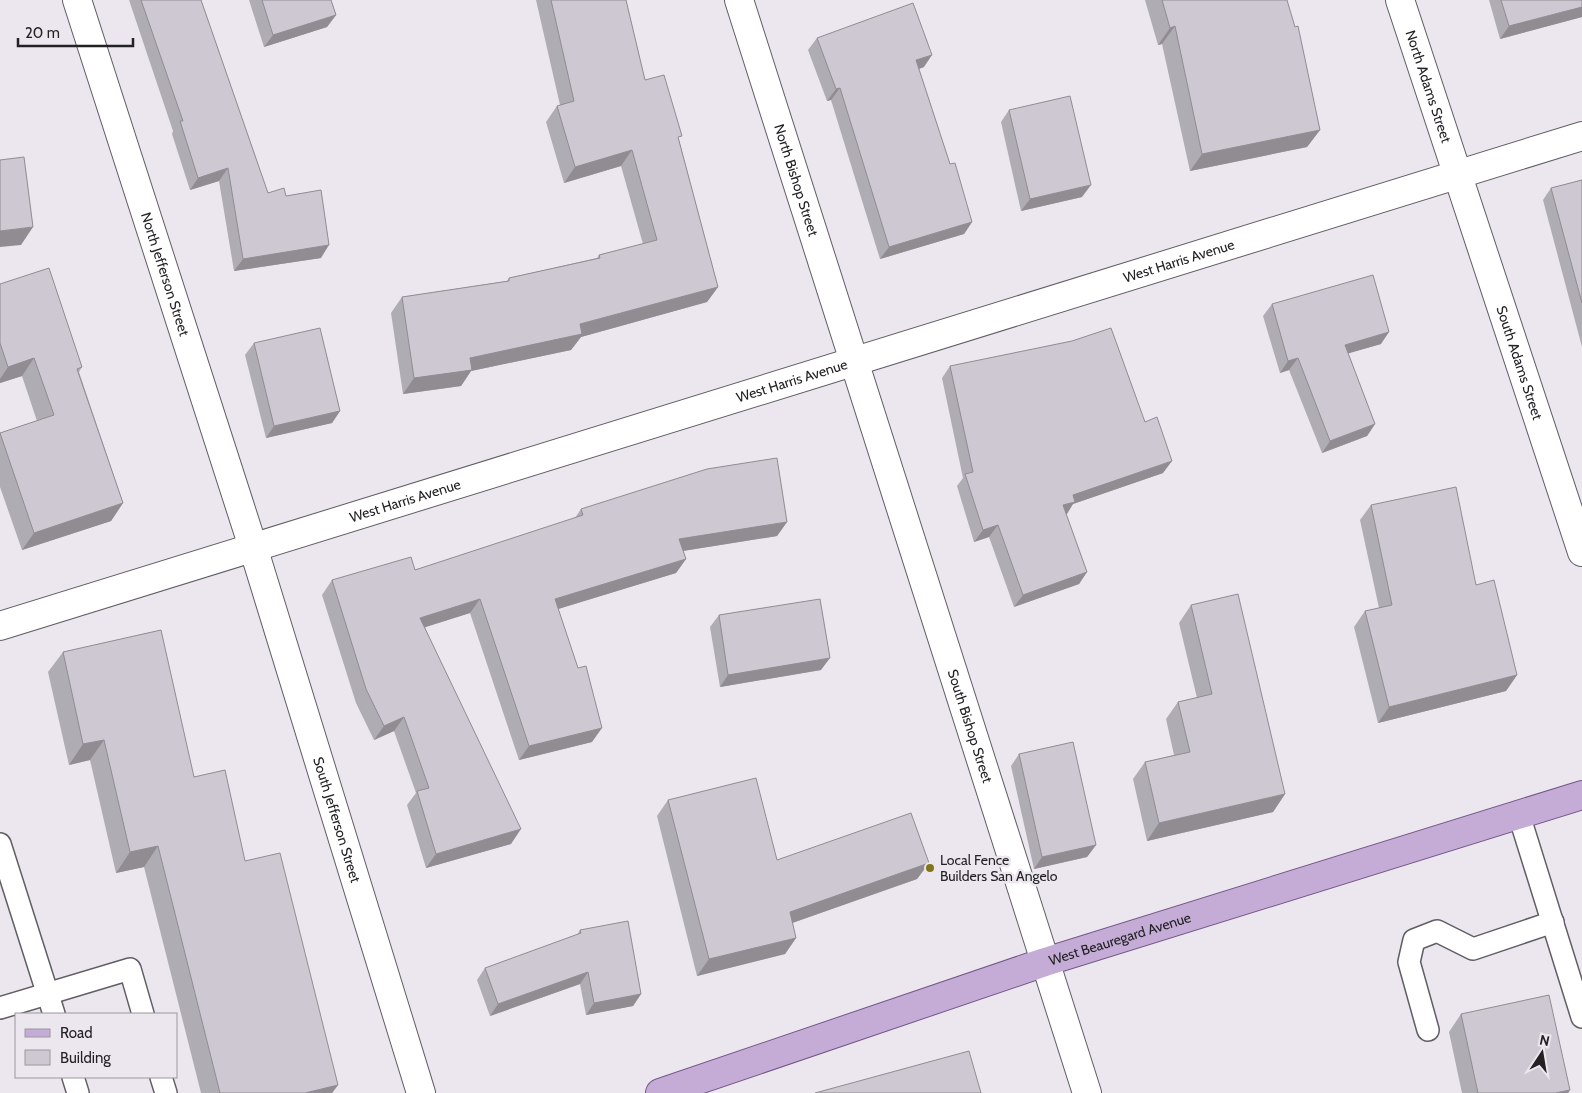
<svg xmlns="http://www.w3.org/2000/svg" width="1582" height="1093" viewBox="0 0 1582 1093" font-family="Cabin,sans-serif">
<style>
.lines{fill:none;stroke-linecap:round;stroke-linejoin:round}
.service-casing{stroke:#615d64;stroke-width:24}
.minor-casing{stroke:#615d64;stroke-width:30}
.tertiary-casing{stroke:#615d64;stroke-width:30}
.primary-casing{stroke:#745886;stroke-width:30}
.service{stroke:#fff;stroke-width:21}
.minor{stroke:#fff;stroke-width:28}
.tertiary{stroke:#fff;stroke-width:28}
.primary{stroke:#c5acd6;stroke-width:28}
.wall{fill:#b0acb4}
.shaded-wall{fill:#908c92}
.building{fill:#cdc8d1;stroke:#908c92}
.poi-dot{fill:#817517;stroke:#ece7ef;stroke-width:2}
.labels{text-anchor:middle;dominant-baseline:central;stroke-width:5;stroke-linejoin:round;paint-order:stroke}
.street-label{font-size:14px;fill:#232124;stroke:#ece7ef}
.poi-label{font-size:14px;fill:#232124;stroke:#ece7ef;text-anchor:start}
</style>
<rect width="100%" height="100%" fill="#ece7ef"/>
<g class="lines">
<defs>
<g id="service">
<path d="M1519 815 1582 1017"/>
<path d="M0 844 54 1014"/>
<path d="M0 1008 130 969 143 1014"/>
<path d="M1428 1030 1409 962 1414 940 1437 931 1473 949 1553 922"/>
<path d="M73 1077 78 1093"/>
<path d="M161 1077 166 1093"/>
</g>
<g id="minor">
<path id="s1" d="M739 0 1087 1093"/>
<path id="s2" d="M1400 0 1582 552"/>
<path id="s3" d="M0 626 1582 136"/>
</g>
<g id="tertiary">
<path id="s4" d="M77 0 253 547 421 1093"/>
</g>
<g id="primary">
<path id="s5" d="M660 1093 1045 962 1582 795"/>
</g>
</defs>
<use href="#service" class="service-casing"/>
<use href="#minor" class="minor-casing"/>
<use href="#tertiary" class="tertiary-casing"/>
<use href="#primary" class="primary-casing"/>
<use href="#service" class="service"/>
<use href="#minor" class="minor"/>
<use href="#tertiary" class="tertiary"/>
<use href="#primary" class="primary"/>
</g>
<g class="wall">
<path d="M129 0H201L268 193 286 196 321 258 234 271 219 181 190 190 172 134 173 131Z"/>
<path d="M249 0H331L336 15 327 27 264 47Z"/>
<path d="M536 0H626L645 80 679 140 718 287 707 302 581 337 571 350 471 371 461 386 403 394 391 313 402 297 507 281 509 278 597 258 599 255 643 244 621 166 564 183 546 122 557 106 560 105Z"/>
<path d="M1145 0H1287L1320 130 1307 147 1190 171 1162 44 1158 45Z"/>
<path d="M1489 0H1582V17L1500 39Z"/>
<path d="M817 38 924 67 919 69 950 164 972 222 964 234 880 259 831 100 827 101 808 50Z"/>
<path d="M1009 110 1082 197 1021 211 1001 122Z"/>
<path d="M1582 180V347L1543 200 1551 188Z"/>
<path d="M0 284 82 367 79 372 123 503 111 521 22 550 0 487V433L37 421 22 376 0 383Z"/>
<path d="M1272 304 1381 344 1348 353 1375 424 1367 436 1322 453 1289 370 1280 373 1263 316Z"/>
<path d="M254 343 340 411 332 423 266 438 245 355Z"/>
<path d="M950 366 1163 473 1073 504 1066 514 1087 572 1079 584 1014 607 989 537 974 542 957 486 963 478 942 378Z"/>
<path d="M1371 505 1476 585 1517 675 1506 691 1378 723 1354 627 1365 611 1379 608 1360 520Z"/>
<path d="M581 509 787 522 777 536 683 551 686 559 676 573 558 609 592 742 519 760 470 613 425 627 511 844 426 868 407 805 416 793 394 731 374 740 356 703 322 595 332 580 415 570 575 518Z"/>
<path d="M1191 605 1285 794 1273 812 1147 841 1133 779 1145 762 1174 755 1166 719 1178 702 1197 698 1179 623Z"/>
<path d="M719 615 821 670 720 687 710 627Z"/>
<path d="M63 652 194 777 245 861 338 1085 332 1093H201L144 867 116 873 90 760 69 765 48 672Z"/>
<path d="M1019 754 1096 845 1087 857 1034 869 1011 766Z"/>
<path d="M668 800 777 860 929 863 917 879 792 923 796 938 785 954 697 976 657 816Z"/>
<path d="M580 930 641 994 633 1006 586 1015 580 984 490 1016 477 980 485 968 577 935Z"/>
<path d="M1461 1014 1570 1090 1568 1093H1462L1449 1032Z"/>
</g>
<g class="shaded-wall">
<path d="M1582 7V17L1500 39 1509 26Z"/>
<path d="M336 15 327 27 264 47 273 35Z"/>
<path d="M1175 26 1162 44 1158 45 1170 28Z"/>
<path d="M932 55 924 67 907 73 916 60Z"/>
<path d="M840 88 831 100 827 101 836 89Z"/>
<path d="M1320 130 1307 147 1190 171 1202 154Z"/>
<path d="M632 150 621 166 564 183 575 167Z"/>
<path d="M228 168 219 181 190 190 198 178Z"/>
<path d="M1091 185 1082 197 1021 211 1030 199Z"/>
<path d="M972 222 964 234 880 259 889 247Z"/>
<path d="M33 227 21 245 0 247V231Z"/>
<path d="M329 245 321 258 234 271 243 259Z"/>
<path d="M718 287 707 302 581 337 571 350 471 371 461 386 403 394 414 378 470 358 580 324Z"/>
<path d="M1389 332 1381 344 1336 357 1345 345Z"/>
<path d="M34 358 22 376 0 383V379L8 367Z"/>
<path d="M1298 358 1289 370 1280 373 1288 361Z"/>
<path d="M340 411 332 423 266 438 274 426Z"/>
<path d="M1375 424 1367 436 1322 453 1330 441Z"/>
<path d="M1172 461 1163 473 1073 504 1067 514 1055 517 1063 505 1073 495Z"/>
<path d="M123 503 111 521 22 550 34 533Z"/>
<path d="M787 522 777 536 670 553 679 539Z"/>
<path d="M998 525 989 537 974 542 983 530Z"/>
<path d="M686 559 676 573 545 613 555 599Z"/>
<path d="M1087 572 1079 584 1014 607 1023 595Z"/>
<path d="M480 599 470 613 410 632 420 618Z"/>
<path d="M830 658 821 670 720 687 728 675Z"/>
<path d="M1517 675 1506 691 1378 723 1389 707Z"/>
<path d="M404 717 394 731 374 740 384 726Z"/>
<path d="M602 728 592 742 519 760 529 746Z"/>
<path d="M104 740 90 760 69 765 83 744Z"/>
<path d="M1285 794 1273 812 1147 841 1159 823Z"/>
<path d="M521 829 511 844 426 868 436 854Z"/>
<path d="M1096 845 1087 857 1034 869 1042 857Z"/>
<path d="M158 846 144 867 116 873 130 852Z"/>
<path d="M929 863 917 879 778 928 790 912Z"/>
<path d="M796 938 785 954 697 976 709 959Z"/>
<path d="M588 972 580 984 490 1016 498 1004Z"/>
<path d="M641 994 633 1006 586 1015 594 1003Z"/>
<path d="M338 1085 332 1093H305Z"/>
<path d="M1570 1090 1568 1093H1555Z"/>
</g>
<g class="building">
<path d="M141 0H201L268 193 284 188 286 196 321 190 329 245 243 259 228 168 198 178 180 121H183Z"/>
<path d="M262 0H331L336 15 273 35Z"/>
<path d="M551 0H626L645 80 664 75 682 136 678 137 718 287 580 324 582 334 470 358 472 370 414 378 402 297 509 281V278L600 258 599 255 657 240 632 150 575 167 557 106 574 101Z"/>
<path d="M1162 0H1287L1295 27 1298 26 1320 130 1202 154 1175 26 1170 28Z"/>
<path d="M1501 0H1582V7L1509 26Z"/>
<path d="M913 3 932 55 916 60 950 164 955 163 972 222 889 247 840 88 836 89 817 38Z"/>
<path d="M1070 96 1091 185 1030 199 1009 110Z"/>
<path d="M24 157 33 227 0 231V160Z"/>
<path d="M1582 180V303L1551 188Z"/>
<path d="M49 268 82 367 77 369 123 503 34 533 0 433 54 415 34 358 8 367 0 343V284Z"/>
<path d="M1373 275 1389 332 1345 345 1375 424 1330 441 1298 358 1288 361 1272 304Z"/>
<path d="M320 328 340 411 274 426 254 343Z"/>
<path d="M1111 328 1145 422 1157 417 1172 461 1073 495 1075 502 1063 505 1087 572 1023 595 998 525 983 530 965 474 973 472 950 366 1072 341Z"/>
<path d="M777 458 787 522 679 539 686 559 555 599 578 668 586 666 602 728 529 746 480 599 420 618 521 829 436 854 417 791 429 788 404 717 384 726 366 689 332 580 411 557 415 570 583 515 581 509 707 469Z"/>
<path d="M1456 487 1476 585 1494 580 1517 675 1389 707 1365 611 1392 605 1371 505Z"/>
<path d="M1238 594 1285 794 1159 823 1145 762 1190 752 1178 702 1212 694 1191 605Z"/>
<path d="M820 599 830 658 728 675 719 615Z"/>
<path d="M161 630 194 777 225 770 245 861 280 853 338 1085 305 1093H220L158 846 130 852 104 740 83 744 63 652Z"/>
<path d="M1073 742 1096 845 1042 857 1019 754Z"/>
<path d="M756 778 777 860 911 813 929 863 790 912 796 938 709 959 668 800Z"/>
<path d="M628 921 641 994 594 1003 588 972 498 1004 485 968 581 933 580 930Z"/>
<path d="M1549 995 1570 1090 1555 1093H1478L1461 1014Z"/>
<path d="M969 1051 981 1093H815Z"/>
</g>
<circle class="poi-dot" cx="930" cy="868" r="5"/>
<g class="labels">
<g class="street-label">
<text stroke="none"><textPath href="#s2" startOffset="91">North Adams Street</textPath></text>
<text stroke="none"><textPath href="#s1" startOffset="189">North Bishop Street</textPath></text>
<text stroke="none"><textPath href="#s3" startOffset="1234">West Harris Avenue</textPath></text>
<text stroke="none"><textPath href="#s4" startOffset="288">North Jefferson Street</textPath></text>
<text stroke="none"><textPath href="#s2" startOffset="382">South Adams Street</textPath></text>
<text stroke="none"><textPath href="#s3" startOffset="829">West Harris Avenue</textPath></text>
<text stroke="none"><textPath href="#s3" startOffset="424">West Harris Avenue</textPath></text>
<text stroke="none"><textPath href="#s1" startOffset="762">South Bishop Street</textPath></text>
<text stroke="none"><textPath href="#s4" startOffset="860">South Jefferson Street</textPath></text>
<text stroke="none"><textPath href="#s5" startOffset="485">West Beauregard Avenue</textPath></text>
</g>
<g class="poi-label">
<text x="940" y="860">Local Fence<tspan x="940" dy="16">Builders San Angelo</tspan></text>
</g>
</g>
<rect x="15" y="1013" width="162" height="65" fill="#ece7ef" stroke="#9c989e"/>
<rect x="25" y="1029" width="25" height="8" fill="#c5acd6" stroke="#9c989e"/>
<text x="60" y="1038" font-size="15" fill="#232124">Road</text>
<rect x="25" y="1050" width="25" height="15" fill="#cdc8d1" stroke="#9c989e"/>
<text x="60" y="1063" font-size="15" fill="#232124">Building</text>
<g transform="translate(1542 1053) rotate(12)" stroke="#ece7ef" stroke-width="4" paint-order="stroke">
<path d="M0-4L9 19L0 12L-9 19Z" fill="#232124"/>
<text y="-8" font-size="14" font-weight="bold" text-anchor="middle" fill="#232124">N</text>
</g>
<path d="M18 38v8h115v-8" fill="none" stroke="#232124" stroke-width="2.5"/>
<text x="25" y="38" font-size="15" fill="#232124" stroke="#ece7ef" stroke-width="4" paint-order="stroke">20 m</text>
</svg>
